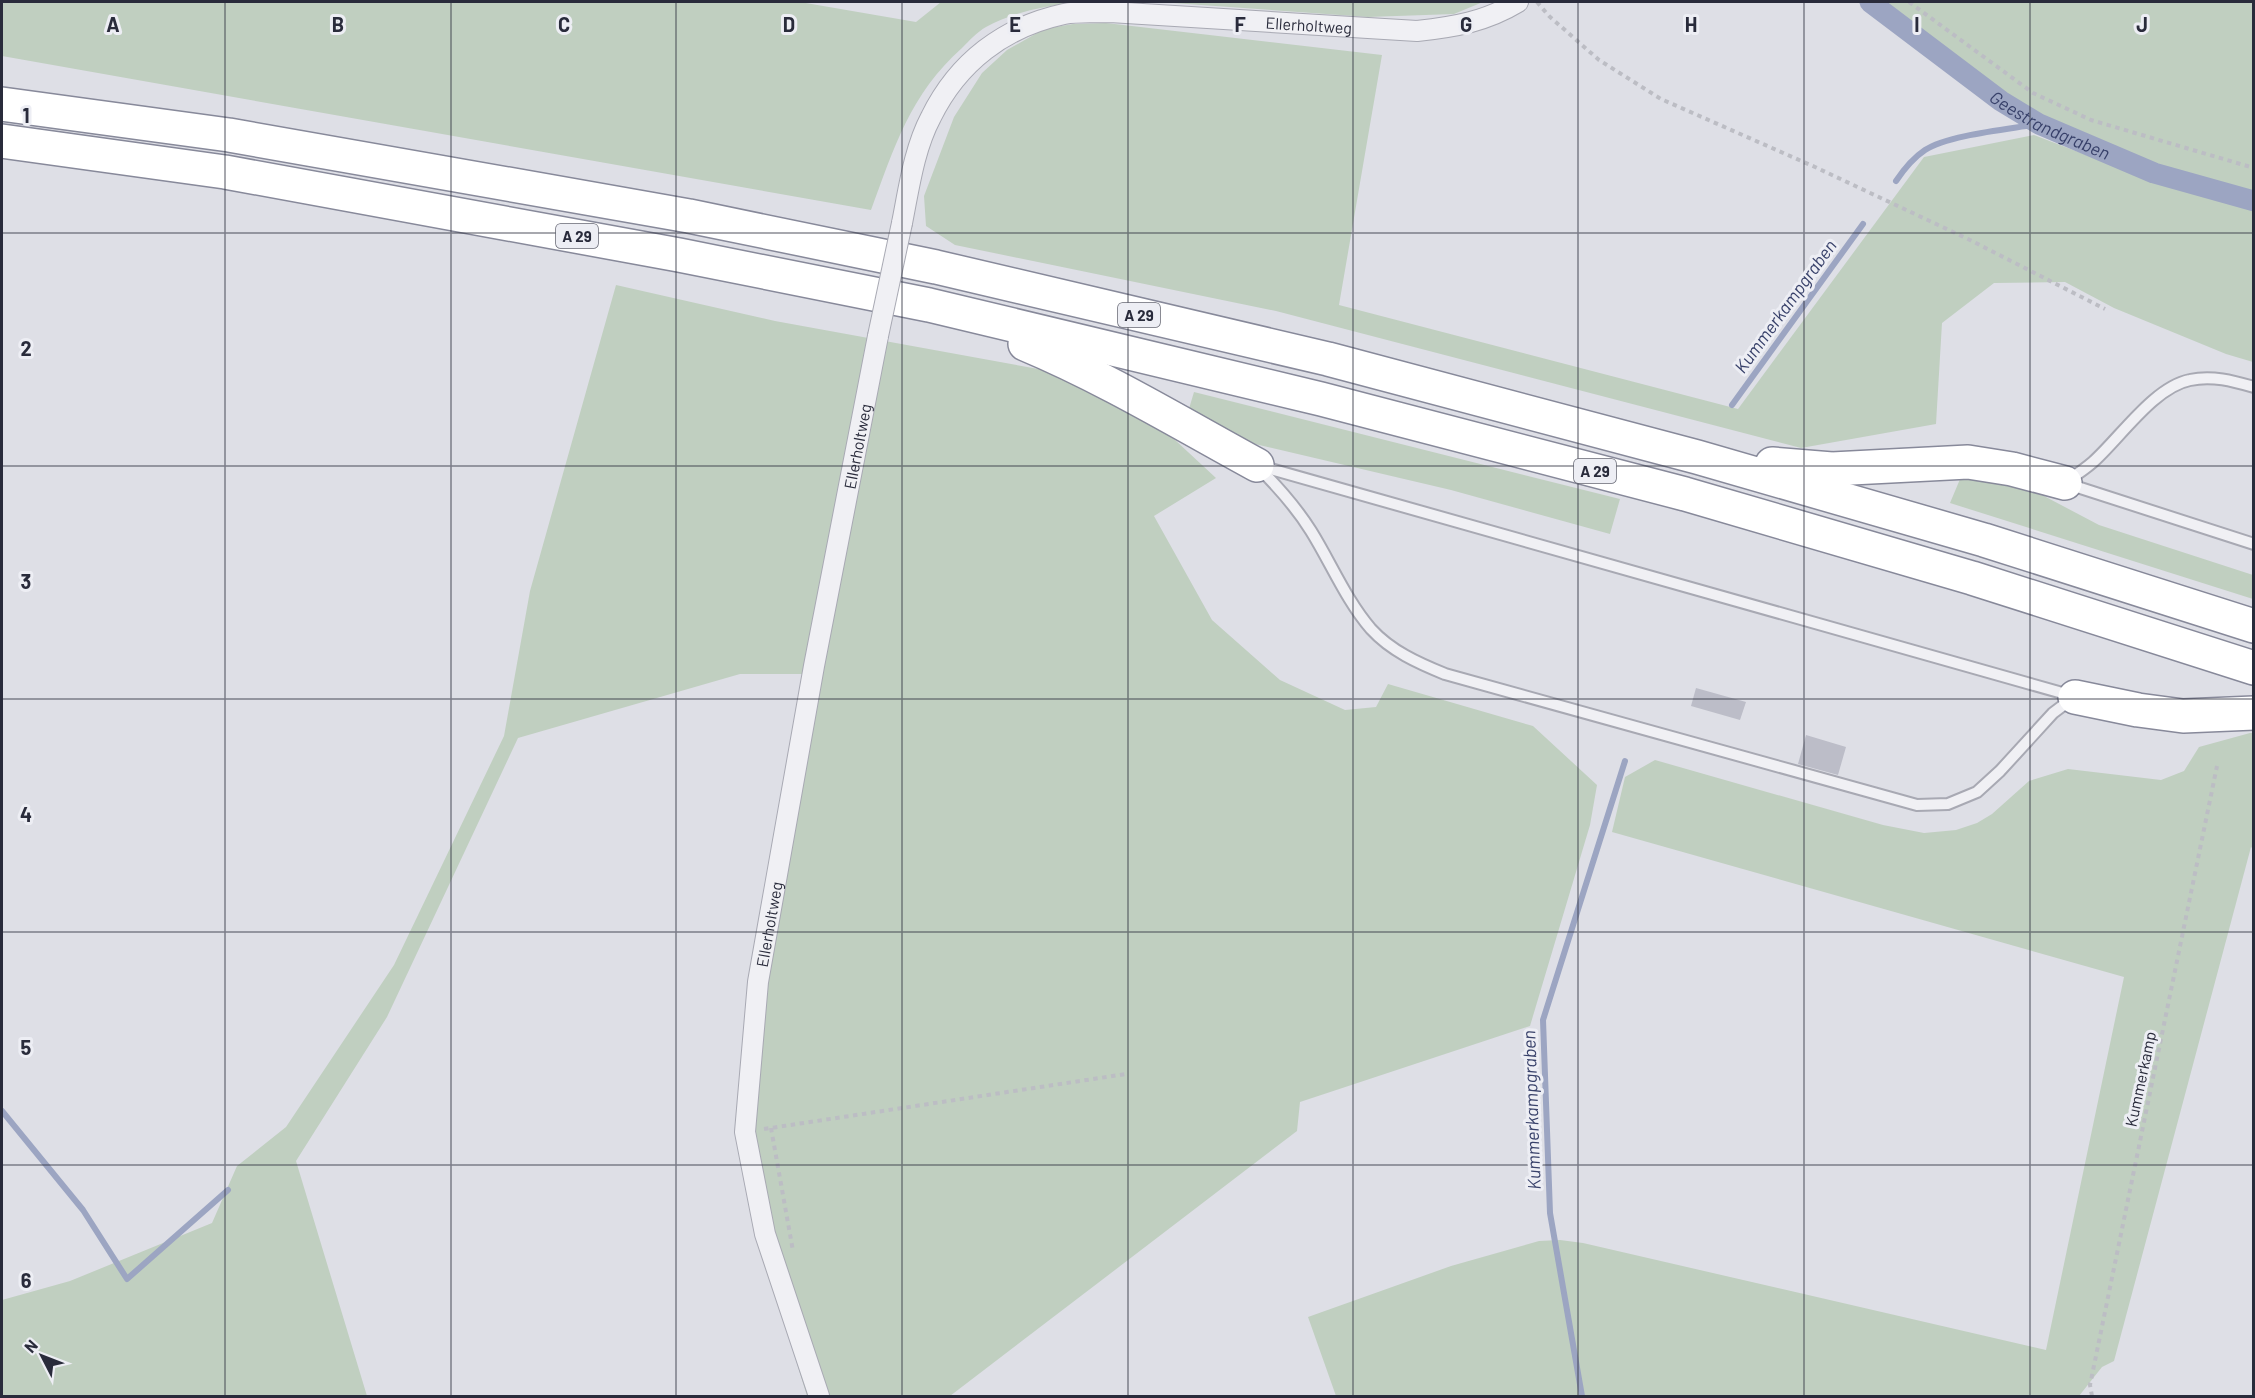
<svg xmlns="http://www.w3.org/2000/svg" width="2255" height="1398" viewBox="0 0 2255 1398" font-family="Barlow,sans-serif">
<style>
.green{fill:#c0cfc0}
.lines{fill:none;stroke-linecap:round;stroke-linejoin:round}
.stream{stroke:#9ca5c2;stroke-width:6}
.canal{stroke:#9ca5c2;stroke-width:21}
.building{fill:#bcbdc8}
.service-casing{stroke:#a8a9b3;stroke-width:14}
.minor-casing{stroke:#a8a9b3;stroke-width:22}
.motorway-casing{stroke:#87899a;stroke-width:36}
.path{stroke:#bcbdc4;stroke-width:4;stroke-dasharray:4.5 4.5;stroke-linecap:butt}
.service{stroke:#f0f0f4;stroke-width:10}
.minor{stroke:#f0f0f4;stroke-width:20}
.motorway{stroke:#fff;stroke-width:33}
.minor-bridge-casing{stroke:#a8a9b3;stroke-width:22;stroke-linecap:butt}
.minor-bridge{stroke:#f0f0f4;stroke-width:20}
.grid{fill:none;stroke:#292b3b;stroke-width:1.5;stroke-opacity:0.55}
.labels{text-anchor:middle;dominant-baseline:central;stroke-width:6;stroke-linejoin:round;paint-order:stroke}
.shield{fill:#edeef4;stroke:#646672;stroke-width:1.5}
.shield-label{font-size:15px;font-weight:bold;fill:#292b3b}
.street-label{font-size:16px;fill:#292b3b;stroke:#edeef4}
.water-label{font-size:18px;font-style:italic;fill:#38416a;stroke:#edeef4}
.grid-label{font-size:20px;text-anchor:middle;font-weight:bold;fill:#292b3b;stroke:#edeef4;stroke-width:6;stroke-linejoin:round;paint-order:stroke}
</style>
<rect width="100%" height="100%" fill="#dedfe6"/>
<g class="green">
<path d="M2 2H800L916 22 941 2H1073C1043 7 1013 12 986 27 977 32 969 41 962 48 910 94 894 148 871 210L2 56Z"/>
<path d="M1159 2H1483L1454 14 1368 17Z"/>
<path d="M1879 2H2253V193L2160 167 2046 121 2003 97Z"/>
<path d="M1106 23 1382 55 1339 305 1738 409 1924 157 2034 135 2146 178 2253 209V362L2226 354 2114 308 2065 282 1994 283 1942 323 1936 424 1801 448 1276 311 955 245 926 226 924 196 954 117 982 73 1007 50 1044 29 1073 24Z"/>
<path d="M616 285 775 321 1044 370 1111 399 1174 439 1216 478 1154 516 1212 620 1280 680 1345 710 1376 707 1388 684 1533 726 1597 785 1590 825 1530 1026 1300 1102 1297 1131 950 1396H807L757 1234 740 1132 806 674H740L518 738 387 1017 296 1161 367 1396H2V1300L70 1281 212 1223 237 1166 286 1127 394 965 504 736 530 591Z"/>
<path d="M1194 392 1620 499 1610 534 1451 490 1242 441 1188 412Z"/>
<path d="M1963 472 2044 496 2099 525 2253 575V599L1950 503Z"/>
<path d="M2250 733H2254L2253 849 2251 847 2114 1361 2102 1367 2079 1396H1336L1308 1317 1451 1266 1539 1241 1560 1240 1583 1243 2046 1350 2124 977 1612 832 1625 777 1655 760 1883 825 1924 833 1956 830 1977 823 1992 814 2029 781 2068 769 2161 780 2184 771 2199 747Z"/>
</g>
<g class="lines">
<g class="stream">
<path d="M1896 181C1904 169 1913 158 1925 150 1947 135 2011 129 2039 124"/>
<path d="M1732 405 1863 224"/>
<path d="M2 1111 83 1210 127 1279 228 1190"/>
<path d="M1582 1396 1550 1213 1543 1020 1625 761"/>
</g>
<path class="canal" id="s1" d="M1870 2 2001 101 2039 124 2154 173 2254 201"/>
</g>
<g class="building">
<path d="M1696 688 1746 702 1740 720 1691 706Z"/>
<path d="M1806 735 1846 747 1838 775 1798 764Z"/>
</g>
<g class="lines">
<defs>
<g id="service">
<path d="M1260 466 2073 696"/>
<path d="M1259 468C1279 488 1296 507 1311 531 1331 563 1346 600 1371 629 1391 651 1418 663 1445 674L1917 805 1948 804 1977 792 2000 771 2053 713 2073 698"/>
<path d="M2067 481C2076 475 2085 469 2093 462 2120 438 2154 387 2190 380 2212 375 2233 381 2254 387"/>
<path d="M2068 484 2254 544"/>
</g>
<g id="minor">
<path id="s2" d="M902 223C909 188 914 149 931 117 958 62 1004 27 1064 14 1079 11 1095 13 1110 12L1417 31C1454 27 1485 22 1518 2"/>
<path id="s3" d="M819 1396 765 1234 745 1132 758 982 814 666 878 336"/>
</g>
<g id="motorway">
<path d="M2 104 229 135 689 216 936 267 1328 359 1697 457 1984 540 2254 626"/>
<path d="M2 141 225 172 679 255 929 305 1321 399 1685 494 1972 578 2254 668"/>
<path d="M1025 344C1106 378 1180 423 1257 465"/>
<path d="M1772 464 1832 469 1968 462 2012 469 2065 483"/>
<path d="M2075 697 2138 710 2183 716 2254 713"/>
</g>
</defs>
<use href="#service" class="service-casing"/>
<use href="#minor" class="minor-casing"/>
<use href="#motorway" class="motorway-casing"/>
<g class="path">
<path d="M1537 2 1549 16 1599 60 1661 99 1815 167 1968 239 2105 309"/>
<path d="M1909 2 2033 93 2091 120 2254 168"/>
<path d="M771 1128 793 1251"/>
<path d="M764 1129 1126 1074"/>
<path d="M2092 1396 2090 1385 2217 766"/>
</g>
<use href="#service" class="service"/>
<use href="#minor" class="minor"/>
<use href="#motorway" class="motorway"/>
<defs>
<path id="minor-bridge" d="M878 336 902 223"/>
</defs>
<use href="#minor-bridge" class="minor-bridge-casing"/>
<use href="#minor-bridge" class="minor-bridge"/>
</g>
<path class="grid" d="M225 2V1396M451 2V1396M676 2V1396M902 2V1396M1128 2V1396M1353 2V1396M1578 2V1396M1804 2V1396M2030 2V1396M2 233H2254M2 466H2254M2 699H2254M2 932H2254M2 1165H2254"/>
<g class="labels">
<g class="shield">
<rect x="556" y="224" width="42" height="24" rx="4.5"/>
<rect x="1118" y="303" width="42" height="24" rx="4.5"/>
<rect x="1574" y="459" width="42" height="24" rx="4.5"/>
</g>
<g class="shield-label">
<text x="577" y="236">A 29</text>
<text x="1139" y="315">A 29</text>
<text x="1595" y="471">A 29</text>
</g>
<g class="street-label">
<text stroke="none"><textPath href="#s2" startOffset="530">Ellerholtweg</textPath></text>
<text stroke="none"><textPath href="#s3" startOffset="970">Ellerholtweg</textPath></text>
<text stroke="none"><textPath href="#s3" startOffset="484">Ellerholtweg</textPath></text>
<text transform="translate(2140 1079) rotate(-78)">Kummerkamp</text>
</g>
<g class="water-label">
<text stroke="none"><textPath href="#s1" startOffset="219">Geestrandgraben</textPath></text>
<text transform="translate(1785 306) rotate(-54)">Kummerkampgraben</text>
<text transform="translate(1531 1110) rotate(-92)">Kummerkampgraben</text>
</g>
</g>
<g class="grid-label">
<text x="113" y="32">A</text>
<text x="338" y="32">B</text>
<text x="564" y="32">C</text>
<text x="789" y="32">D</text>
<text x="1015" y="32">E</text>
<text x="1240" y="32">F</text>
<text x="1466" y="32">G</text>
<text x="1691" y="32">H</text>
<text x="1917" y="32">I</text>
<text x="2142" y="32">J</text>
<text x="26" y="123">1</text>
<text x="26" y="356">2</text>
<text x="26" y="589">3</text>
<text x="26" y="822">4</text>
<text x="26" y="1055">5</text>
<text x="26" y="1288">6</text>
</g>
<rect width="2255" height="1398" fill="none" stroke="#292b3b" stroke-width="6"/>
<g transform="translate(42 1356) rotate(312)" stroke="#edeef4" stroke-width="4.5" paint-order="stroke">
<path d="M0-4.5L10 22L0 15L-10 22Z" fill="#292b3b"/>
<text y="-9" font-size="16" font-weight="bold" text-anchor="middle" fill="#292b3b">N</text>
</g>
</svg>
